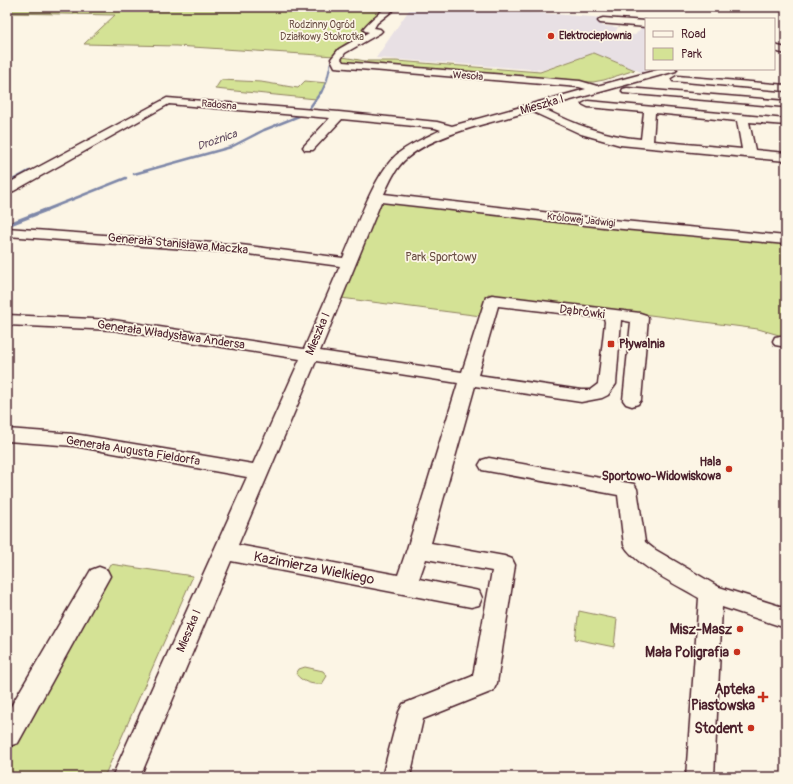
<svg xmlns="http://www.w3.org/2000/svg" width="793" height="784" viewBox="0 0 793 784" font-family="Pangolin,sans-serif">
<style>
.built{fill:#e8e0e4}
.green{fill:#d4e295;stroke:#8f8060}
.lines{fill:none;stroke-linecap:round;stroke-linejoin:round}
.stream-far2{stroke:#7e87a8;stroke-width:2}
.stream-far1{stroke:#7e87a8;stroke-width:2.5}
.stream{stroke:#7e87a8;stroke-width:3.5}
.minor-casing{stroke:#4a1f2b;stroke-width:3}
.minor{fill:#fcf5e5;fill-rule:evenodd}
.poi-dot{fill:#c8321e;stroke:#fcf5e5;stroke-width:1.5}
.labels{text-anchor:middle;dominant-baseline:central;stroke-width:3.5;stroke-linejoin:round;paint-order:stroke}
.far-park-label{font-size:10px;fill:#6c5046;stroke:#fcf5e5}
.far-poi-label{font-size:10px;font-weight:bold;fill:#4a1f2b;stroke:#fcf5e5;text-anchor:start}
.far-street-label{font-size:10px;fill:#4a1f2b;stroke:#fcf5e5}
.far-water-label{font-size:11px;font-style:italic;fill:#604a5f;stroke:#fcf5e5}
.street-label{font-size:12px;fill:#4a1f2b;stroke:#fcf5e5}
.park-label{font-size:12px;fill:#6c5046;stroke:#fcf5e5}
.poi-label{font-size:12px;font-weight:bold;fill:#4a1f2b;stroke:#fcf5e5;text-anchor:start}
.near-street-label{font-size:14px;fill:#4a1f2b;stroke:#fcf5e5}
.near-poi-label{font-size:14px;font-weight:bold;fill:#4a1f2b;stroke:#fcf5e5;text-anchor:end}
</style>
<rect width="100%" height="100%" fill="#fcf5e5"/>
<filter id="ink" filterUnits="userSpaceOnUse"><feTurbulence type="fractalNoise" baseFrequency=".025" numOctaves="2"/><feDisplacementMap in="SourceGraphic" scale="8" xChannelSelector="R" yChannelSelector="G"/><feConvolveMatrix kernelMatrix="1 2 1 2 8 2 1 2 1" color-interpolation-filters="sRGB"/></filter>
<g filter="url(#ink)">
<path class="built" d="M411 7H466L604 18 602 26 618 27 615 33 635 35 643 26H646V69H652L641 72 594 53 543 70 376 58Z"/>
<g class="green">
<path d="M7 7H389L365 31 337 49 335 56 176 46 84 44 115 15 7 13Z"/>
<path d="M594 53 635 70 604 80 593 82 547 81 345 63 340 59 343 57 365 61H396L540 72Z"/>
<path d="M221 80 261 82 298 88 305 81 327 83 316 99 215 89Z"/>
<path d="M376 197 786 241V337L758 329 488 294 481 316 341 298Z"/>
<path d="M110 564 193 576 104 777H7V757Z"/>
<path d="M579 611 617 619 614 647 575 639Z"/>
<path d="M305 667 323 671 327 676 322 684C312 685 302 682 296 674L299 669Z"/>
</g>
<g class="lines">
<g class="stream-far2">
<path d="M330 65 333 56 338 52"/>
<path d="M321 93 327 80 330 67"/>
</g>
<g class="stream-far1">
<path d="M308 110 321 92"/>
<path d="M134 174 231 147 264 130 304 114"/>
<path d="M7 183 29 171"/>
<path d="M43 211 126 178"/>
</g>
<path class="stream" d="M7 225 46 210"/>
<defs>
<g id="minor">
<path d="M387 7H397L377 23 374 28 380 29 382 31 380 33 345 53 341 59 343 62 580 81 597 86 661 69H677L676 71 542 108C576 125 604 136 641 139L644 112 588 107 582 104 588 101 786 119V125L749 122 755 150 786 153V161L620 145 581 134 531 111C495 122 436 133 407 158 396 167 390 181 384 194L612 220 786 236V244L612 228 381 202 320 351 462 372 486 297 492 295 640 313 646 315 648 318 641 400 638 404 632 406 626 404 623 400 631 322 621 320 616 384 608 395 602 398 581 402 475 386 431 543 504 556 512 559 515 565 497 683 493 691 423 719 410 777H382L399 712 403 704 473 676 492 571 426 559 419 579 479 591 482 598 479 605 471 607 231 561 140 777H112L247 477 74 446 7 441V429L74 434 253 464 300 359 113 330 7 325V315L113 320 304 349 340 266 241 253 7 236V228L241 245 343 258C356 229 375 170 400 152 412 143 427 137 441 130L435 128 342 119 313 150H305L303 147 330 118 169 104 12 192 7 193V184L167 98 339 112 437 122 452 126 586 89 579 87 335 67 331 59 339 49 369 32 365 31 363 29C370 20 378 14 387 7ZM655 113 737 121 742 149 653 141ZM498 306 604 318 605 322 598 384 590 390H581L478 375ZM316 361 458 383 407 549 398 575 238 545Z"/>
<path d="M603 18 646 21V27L600 23 598 21 600 19Z"/>
<path d="M774 45 786 48V54L774 51Z"/>
<path d="M677 76 786 85V91L673 81 672 79Z"/>
<path d="M627 88 786 101V107L623 93 622 91 623 89Z"/>
<path d="M781 336 786 337V347L775 345 773 341 775 337Z"/>
<path d="M489 458 634 484 637 489 645 542 654 549 719 587 786 608V628L722 607 714 777H686L699 598C679 586 635 565 624 545L618 495 482 470 479 465 482 460Z"/>
<path d="M99 567 107 570 110 576 18 743 9 746 7 745V713L91 570Z"/>
</g>
</defs>
<use href="#minor" class="minor-casing"/>
<use href="#minor" class="minor"/>
</g>
</g>
<g class="poi-dot">
<circle cx="551" cy="36" r="4"/>
<rect x="607" y="340" width="8" height="8" rx="2"/>
<circle cx="729" cy="469" r="4"/>
<circle cx="740" cy="629" r="4"/>
<circle cx="737" cy="652" r="4"/>
<path d="M761 691h4v4h4v4h-4v4h-4v-4h-4v-4h4z"/>
<circle cx="751" cy="728" r="4"/>
</g>
<g class="labels">
<g class="far-park-label">
<text x="322" y="25">Rodzinny Ogród<tspan x="322" dy="12">Działkowy Stokrotka</tspan></text>
</g>
<g class="far-poi-label">
<text x="559" y="36">Elektrociepłownia</text>
</g>
<g class="far-street-label">
<text transform="translate(468 76) rotate(4)">Wesoła</text>
<text transform="translate(219 105) rotate(5)">Radosna</text>
<text transform="translate(581 220) rotate(6)">Królowej Jadwigi</text>
</g>
<g class="far-water-label">
<text transform="translate(217 140) rotate(-19)">Drożnica</text>
</g>
<g class="street-label">
<text transform="translate(542 105) rotate(-16)">Mieszka I</text>
<text transform="translate(178 244) rotate(5)">Generała Stanisława Maczka</text>
<text transform="translate(582 312) rotate(7)">Dąbrówki</text>
<text transform="translate(318 334) rotate(-67)">Mieszka I</text>
<text transform="translate(171 335) rotate(8)">Generała Władysława Andersa</text>
<text transform="translate(133 451) rotate(9)">Generała Augusta Fieldorfa</text>
<text transform="translate(189 631) rotate(-67)">Mieszka I</text>
</g>
<g class="park-label">
<text x="441" y="257">Park Sportowy</text>
</g>
<g class="poi-label">
<text x="619" y="344">Pływalnia</text>
<text x="721" y="462" text-anchor="end">Hala<tspan x="721" dy="14">Sportowo-Widowiskowa</tspan></text>
</g>
<g class="near-street-label">
<text transform="translate(314 568) rotate(11)">Kazimierza Wielkiego</text>
</g>
<g class="near-poi-label">
<text x="732" y="629">Misz-Masz</text>
<text x="729" y="652">Mała Poligrafia</text>
<text x="755" y="689">Apteka<tspan x="755" dy="16">Piastowska</tspan></text>
<text x="743" y="728">Stodent</text>
</g>
</g>
<rect width="793" height="784" fill="none" stroke="#fcf5e5" stroke-width="24"/>
<rect x="12" y="12" width="769" height="760" fill="none" stroke="#4a1f2b" stroke-width="1.5" filter="url(#ink)"/>
<rect x="645" y="18" width="130" height="52" fill="#fcf5e5" stroke="#b59f9b"/>
<rect x="653" y="31" width="20" height="6" fill="#fcf5e5" stroke="#b59f9b"/>
<text x="681" y="38" font-size="12" fill="#4a1f2b">Road</text>
<rect x="653" y="48" width="20" height="12" fill="#d4e295" stroke="#b59f9b"/>
<text x="681" y="58" font-size="12" fill="#4a1f2b">Park</text>
</svg>
